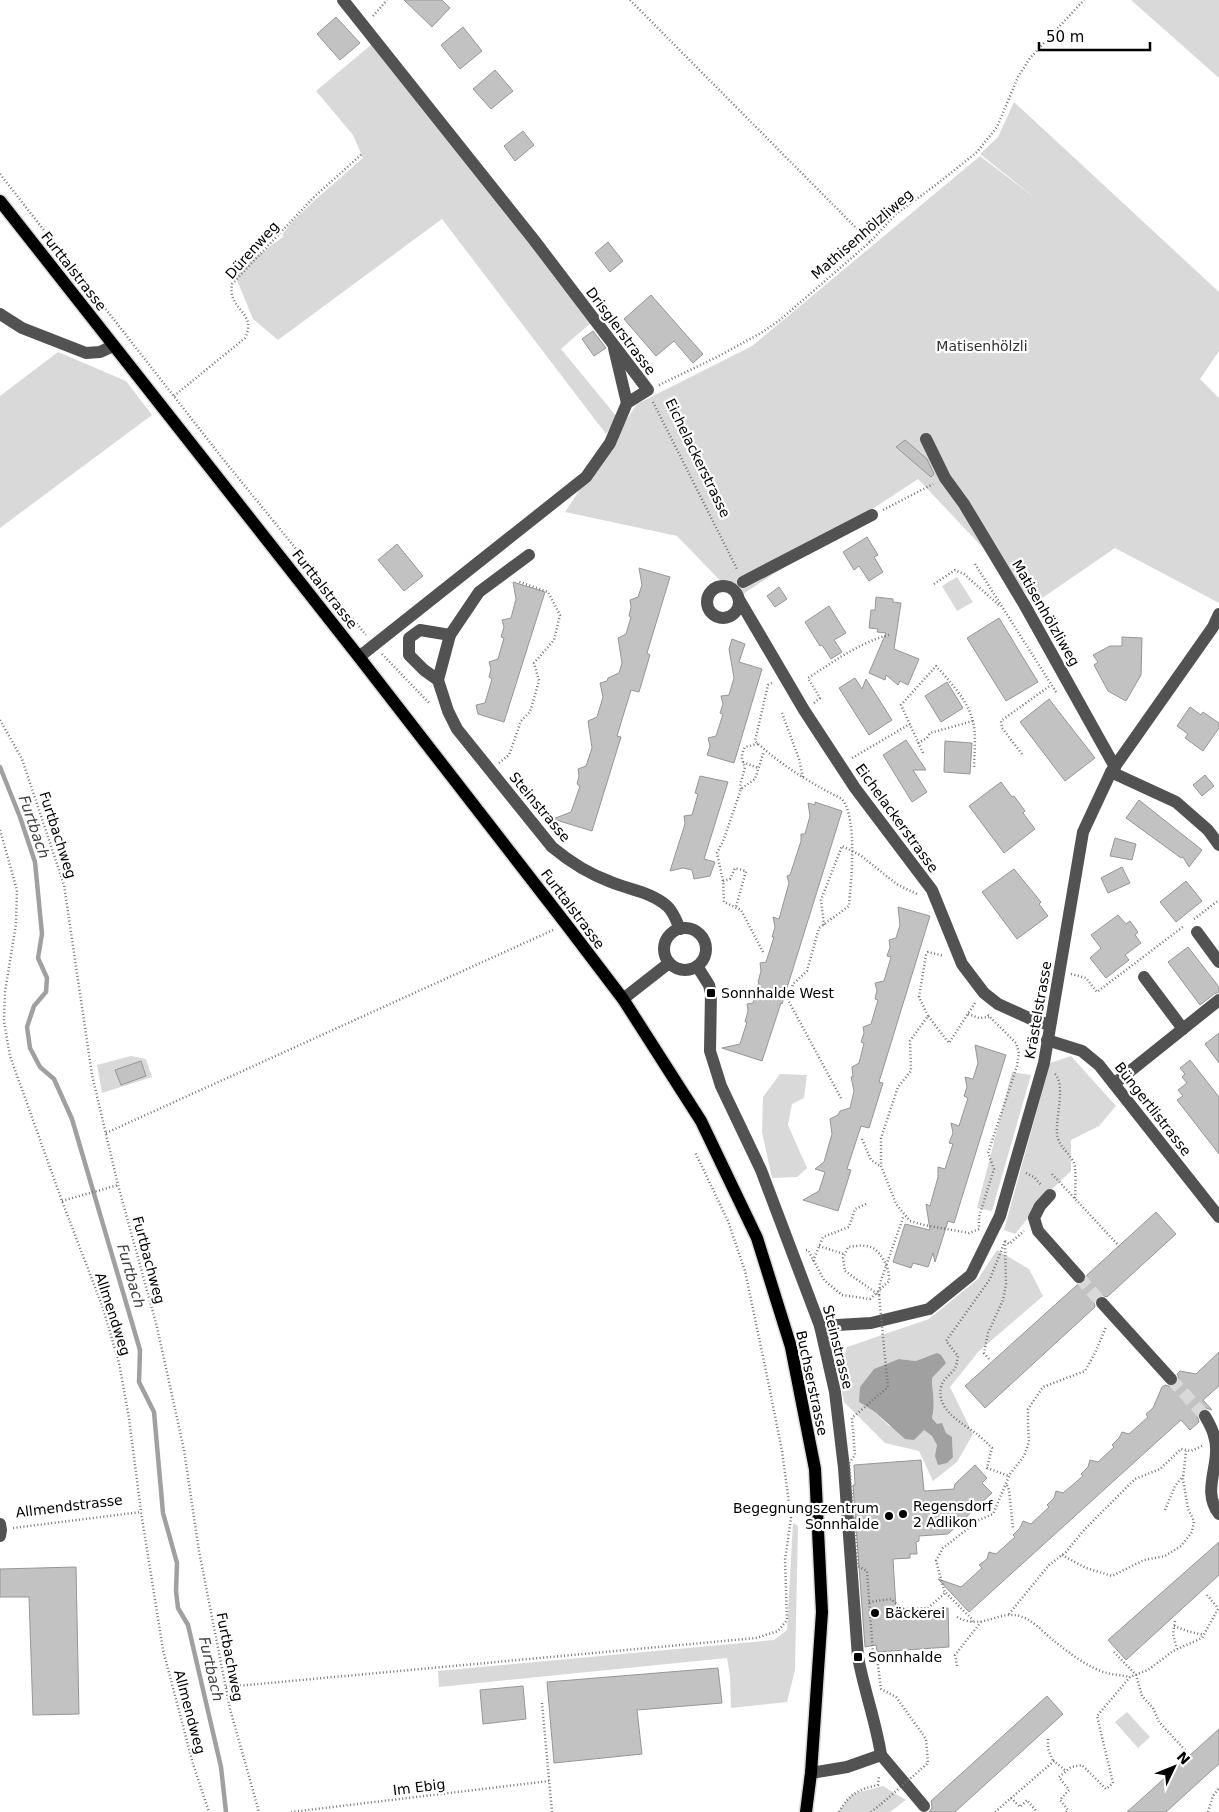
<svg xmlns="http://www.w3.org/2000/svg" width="1219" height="1812" viewBox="0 0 1219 1812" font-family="'DejaVu Sans',sans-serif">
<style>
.green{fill:#d9d9d9;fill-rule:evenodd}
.water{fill:#a0a0a0}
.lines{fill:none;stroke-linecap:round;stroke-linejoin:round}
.stream{stroke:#a0a0a0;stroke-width:4.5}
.building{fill:#c2c2c2;stroke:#969696}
.minor-tunnel{stroke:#d9d9d9;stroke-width:12;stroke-dasharray:12 6;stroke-linecap:butt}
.major-casing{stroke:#dbdbdb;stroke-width:15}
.path{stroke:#747474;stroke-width:2.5;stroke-dasharray:1 2.5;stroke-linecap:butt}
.minor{stroke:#525252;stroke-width:12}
.major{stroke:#000;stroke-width:12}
.path-bridge{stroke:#747474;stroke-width:2.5;stroke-dasharray:1 2.5;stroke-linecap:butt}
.poi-dot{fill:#000;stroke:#fff;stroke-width:2}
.labels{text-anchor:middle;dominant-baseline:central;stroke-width:4.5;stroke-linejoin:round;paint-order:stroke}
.street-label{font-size:14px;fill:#000;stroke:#fff}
.park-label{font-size:14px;fill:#303030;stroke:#fff}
.poi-label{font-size:14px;fill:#000;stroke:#fff;text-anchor:start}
.water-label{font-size:15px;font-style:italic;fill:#414141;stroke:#fff}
</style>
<rect width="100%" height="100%" fill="#fff"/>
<g class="green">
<path d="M1131 0H1219V78Z"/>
<path d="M372 44 593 321 561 349 617 417 606 434 442 219 278 340 253 319 265 318 253 319 234 273 284 236 282 235 292 222 316 199 363 158 353 135 316 91Z"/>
<path d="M1014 102 1219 292V351L1200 379 1219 398V603L1115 548 1035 603 918 479 737 598 677 536 565 512 637 404 752 346 980 156 1039 201 980 154 998 137Z"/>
<path d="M58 352 126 381 152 415 0 528V396Z"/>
<path d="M957 577 973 602 957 611 942 586Z"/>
<path d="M131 1056 146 1059 152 1077 102 1093 97 1065Z"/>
<path d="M1071 1056 1116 1106 1099 1126 1071 1140V1171L1051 1190 1015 1234 1004 1230 1050 1063Z"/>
<path d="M1012 1072 1031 1075 992 1211 977 1208Z"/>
<path d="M780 1074 807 1075 804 1098 792 1104 788 1125 807 1168 797 1177 772 1178 762 1132 763 1097Z"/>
<path d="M997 1250 1029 1269 1043 1296 979 1351 950 1387 973 1434 957 1462 933 1481 919 1451 885 1443 844 1402 839 1374 847 1347 929 1319 978 1279ZM899 1359 916 1361 932 1378C932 1392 936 1404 932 1418L937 1424H942L946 1433 952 1438 953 1457 935 1456 938 1445 932 1436 924 1430 889 1426 875 1412 859 1402Z"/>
<path d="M793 1523 798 1526 795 1670 787 1702 731 1708 730 1676 727 1658 439 1687 438 1671 774 1640 787 1630Z"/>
<path d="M1127 1712 1150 1737 1138 1748 1115 1722Z"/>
<path d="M883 1786 906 1800 890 1812H838L852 1794Z"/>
</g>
<path class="water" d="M937 1353 941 1355 946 1363 932 1378C932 1392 936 1404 932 1418L937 1424 942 1423 946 1433 952 1437 953 1457 947 1463 938 1465 935 1456 937 1445 932 1436 924 1430 914 1440 905 1439 875 1412 859 1402 860 1387 874 1369 899 1359 916 1361Z"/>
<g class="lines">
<path class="stream" d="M0 767 20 817 35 862 42 934 38 958 47 978 46 992 34 1006 27 1027 30 1048 40 1067 54 1079 72 1119 140 1350 139 1382 154 1412 163 1513 177 1563 176 1591 178 1608 188 1625 221 1767 226 1812"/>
</g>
<g class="building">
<path d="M404 0H442L450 8 432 27Z"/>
<path d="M336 17 360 43 340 60 317 34Z"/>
<path d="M463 27 482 51 460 69 441 45Z"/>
<path d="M495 70 513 91 491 109 473 89Z"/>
<path d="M523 131 534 145 515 161 504 146Z"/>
<path d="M608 242 623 261 610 272 595 253Z"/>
<path d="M651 295 703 354 693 363 674 341 656 356 624 319Z"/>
<path d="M593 331 606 348 594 356 582 339Z"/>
<path d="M905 440 927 459 934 474 931 477 896 447Z"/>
<path d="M867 537 878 555 874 557 883 572 869 581 859 566 854 570 843 552Z"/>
<path d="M397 544 423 576 404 591 378 560Z"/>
<path d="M639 568 670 577 647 653 650 655 639 692 631 690 617 736 621 737 592 831 553 819 571 812 580 786 577 784 579 776 578 769 586 766 592 748 588 721 597 717 603 697 600 683 607 681 608 678 619 673 622 663 618 638 626 634 631 617 629 616 631 607 630 600 638 597 642 585Z"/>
<path d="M513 582 545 592 504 722 478 714 476 705 485 703 492 679 489 677 491 669 489 662 498 659 504 638 501 637 504 627 502 620 511 618 516 599Z"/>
<path d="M779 587 787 599 775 607 767 596Z"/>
<path d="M876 597 893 599V602L901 603 894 649 919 659 908 685 900 681 898 685 886 675 885 680 869 673 886 633 877 632 878 629 869 628 871 610H875Z"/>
<path d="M829 606 846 633 834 640 842 652 831 659 822 645 820 646 805 622Z"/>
<path d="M999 618 1038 682 1006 701 967 638Z"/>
<path d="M1122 637 1142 638 1141 675 1126 701 1108 691 1094 665 1098 662 1093 655 1110 646H1122Z"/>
<path d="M732 639 745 644 739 662 762 669 734 763 707 755 710 746 708 738 716 736 723 714 720 713 723 704 721 696 729 695 734 678 729 649Z"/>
<path d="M855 678 862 689 866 679 892 720 869 735 839 688Z"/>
<path d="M947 682 963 708 941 722 925 696Z"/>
<path d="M1049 699 1095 758 1065 781 1020 722Z"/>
<path d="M1190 707 1201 715 1203 712 1219 723V728L1203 751 1185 738 1188 734 1177 726Z"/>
<path d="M906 740 926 770H913L927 792 912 802 883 755Z"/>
<path d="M945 741 972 743 970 774 944 772Z"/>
<path d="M1205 775 1214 786 1202 796 1193 785Z"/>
<path d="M700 776 728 782 704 859 715 862 710 876 694 879 692 870 683 868 670 871 685 824 684 816 692 815 698 794 695 793Z"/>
<path d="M1001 782 1012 797 1014 796 1025 811 1023 813 1035 829 1004 853 969 806Z"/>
<path d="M1139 800 1202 850 1189 867 1183 857 1181 858 1126 818Z"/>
<path d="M815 802 842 811 782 1004 781 1003 762 1061 722 1048 740 1044 747 1022H745L748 1011 747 1004 753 1003 759 982H758L761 971 760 963 766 962 774 937H772L775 927 773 917 779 919 789 883 787 876 790 875 801 841V834H805L810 816 808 803 815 805Z"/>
<path d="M1115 838 1136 844 1132 860 1110 856Z"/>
<path d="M1122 867 1130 883 1108 893 1101 878Z"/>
<path d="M1014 869 1041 902 1039 904 1048 916 1017 939 982 892Z"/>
<path d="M1186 881 1202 901 1176 922 1160 902Z"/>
<path d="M898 907 930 916 879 1082 883 1083 869 1128 861 1126 847 1169 851 1170 838 1211 803 1200 819 1191 825 1172 815 1169 824 1162 832 1134 830 1119 838 1115 840 1111 850 1108 854 1091 851 1077H853L852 1067 859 1063 864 1043 861 1042 864 1033 863 1027 871 1024 878 1000 875 999 877 990 875 983 884 981 891 957 887 956 890 947 889 940 896 938 900 925Z"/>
<path d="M1118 915 1126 924 1130 921 1138 932 1135 935 1141 943 1125 955 1129 960 1106 978 1090 958 1101 948 1091 935Z"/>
<path d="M1188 947 1219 987V992L1214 994 1200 1005 1168 962Z"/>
<path d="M1219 1033V1063L1205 1044Z"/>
<path d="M975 1045 1006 1055 954 1223 948 1221 935 1262 933 1253 928 1267 913 1263 911 1268 893 1262 905 1224 930 1230 926 1204 930 1206 938 1177V1167L945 1169 953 1144 949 1143 953 1133 951 1123 959 1126 968 1098 964 1096 967 1087 965 1077 973 1079 978 1063Z"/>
<path d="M1190 1060 1219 1097V1154L1177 1100 1183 1096 1178 1090 1187 1083 1182 1077 1185 1074 1180 1068Z"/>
<path d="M141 1061 146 1076 121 1085 115 1070Z"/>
<path d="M1156 1212 1176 1234 1107 1297 1101 1295 1097 1297 1094 1301 1095 1307 985 1408 965 1386 1077 1285 1085 1283 1087 1275Z"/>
<path d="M1219 1352V1386L1203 1400 1212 1410 1206 1408 1201 1409 1197 1415 1199 1422 1190 1430 1181 1420 969 1612 938 1579 961 1587 982 1568 979 1565 987 1559 989 1552 996 1554 1015 1537 1013 1535 1020 1528 1023 1521 1031 1524 1049 1507 1047 1505 1054 1498 1056 1491 1063 1493 1083 1476 1081 1474 1088 1467 1090 1460 1098 1462 1114 1447 1112 1445 1119 1438 1122 1432 1129 1434 1148 1417 1146 1414 1153 1408 1162 1387 1165 1385 1172 1387 1177 1385 1179 1378 1177 1374 1180 1371 1196 1374Z"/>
<path d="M921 1460 924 1491 954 1489 955 1484 975 1465 987 1478 982 1483 992 1493 948 1534 919 1536V1541L916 1542 917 1554H910V1558L893 1559 896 1609 904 1608 903 1611 948 1608 949 1647 877 1652 876 1645 865 1647 853 1485H855L854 1465Z"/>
<path d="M1219 1542V1575L1126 1660 1108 1640Z"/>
<path d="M76 1567 79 1714 33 1715 29 1597H0V1569Z"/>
<path d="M718 1668 722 1703 637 1710 642 1754 554 1763 547 1682Z"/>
<path d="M523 1686 526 1719 483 1724 480 1690Z"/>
<path d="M1047 1696 1063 1714 955 1812H929L932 1808 931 1801Z"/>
<path d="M1219 1729V1764L1211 1771 1166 1812H1127Z"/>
</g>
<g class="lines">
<g class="minor-tunnel">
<path d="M1079 1277 1102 1303"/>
<path d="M1171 1379 1205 1416"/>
</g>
<defs>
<path id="major" d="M0 201 359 657 566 924 623 999 701 1121 757 1238 791 1347 815 1469 822 1612 811 1773 806 1812"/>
</defs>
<use href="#major" class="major-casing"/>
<g class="path">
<path d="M630 0 870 242"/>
<path d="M373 16 387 0"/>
<path d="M0 174 223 459 366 635"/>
<path d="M659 385 715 358 761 333 780 320 870 242 896 214 937 184 977 152 997 127 1018 77 1030 58 1084 0"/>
<path d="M174 396 245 338C258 312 227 310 232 284L314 197 363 153"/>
<path d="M653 402 737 569"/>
<path d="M883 510 933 484"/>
<path d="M975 564 1056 692"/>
<path d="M934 584 955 570 964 574 1000 606"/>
<path d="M382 654 430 704"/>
<path d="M772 683 768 685 755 741C782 766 809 782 842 799 858 819 851 880 849 906L819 928 807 971 793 984 788 1000 842 1100"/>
<path d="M814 703 820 698 808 678C835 661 858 643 889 635"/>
<path d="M782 713 799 759 803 778"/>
<path d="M0 720 22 759 64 885 92 1075 118 1185 157 1327 184 1450 199 1551 230 1709 259 1812"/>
<path d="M918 743 927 738 930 733 973 721"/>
<path d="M923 753 901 705 936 666C948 679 967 700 972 718 977 733 974 753 974 769"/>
<path d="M1022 754 1002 728 1001 721 1051 685"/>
<path d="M852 758 910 724"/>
<path d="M743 762 758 768"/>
<path d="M499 763 509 755 521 721 530 712 539 681 534 663 554 640 560 615 548 592 517 581"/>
<path d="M741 789 740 786 745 767C741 759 741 754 745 747L758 744"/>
<path d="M0 830 17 890 16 924 5 992 4 1021 10 1056 62 1201 103 1308 119 1363 129 1418 141 1512 163 1650 193 1764 209 1812"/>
<path d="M723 881 730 879 735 868 746 871 736 907"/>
<path d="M1194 919 1219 900"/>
<path d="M824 925 821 900 842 846 860 855 898 885 917 894"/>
<path d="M763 952 741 910 724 902 723 881 717 853 724 839 741 789 755 779 764 751"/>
<path d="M1071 974 1086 978 1097 992 1184 926"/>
<path d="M975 1003 949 1043 928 1016 910 1041 911 1071 898 1087 881 1138V1166L896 1204 910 1221 924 1225 969 1233 979 1229V1217L994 1169 988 1153 1017 1066 1019 1053 1016 1043 987 1014"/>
<path d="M968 1014 979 1018 989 1017"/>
<path d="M928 1016 919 997 926 955 928 952 944 956"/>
<path d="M1055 1074C1065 1084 1057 1113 1057 1127 1056 1146 1065 1147 1073 1161 1077 1167 1075 1191 1075 1200"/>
<path d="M106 1133 553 930"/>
<path d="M862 1139 871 1160 880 1166"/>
<path d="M1026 1173 1034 1177 1041 1185"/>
<path d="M1052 1174 1119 1246"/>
<path d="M62 1201 118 1185"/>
<path d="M1005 1241 990 1279 946 1341 958 1356C957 1360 957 1365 955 1368 951 1375 943 1378 941 1387 936 1410 962 1423 977 1434 982 1438 987 1443 992 1448L987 1468 1009 1476"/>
<path d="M1005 1241 1009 1244 1024 1231"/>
<path d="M819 1246 844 1254"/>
<path d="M806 1250H808L824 1280 842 1295 870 1299 889 1281C890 1269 883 1255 873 1248 865 1244 856 1246 848 1247L843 1258 845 1271"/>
<path d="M813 1261 823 1237 849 1227 855 1209 868 1203"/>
<path d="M989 1359 984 1353 988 1333 1003 1300 1006 1284 1005 1242"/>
<path d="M1007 1485 1009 1490 1013 1528"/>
<path d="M1165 1510 1175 1486 1183 1476"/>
<path d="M13 1528 141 1512"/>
<path d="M1062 1555 1086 1568 1112 1576 1144 1560 1165 1556 1181 1546 1192 1532 1194 1521 1188 1509 1183 1479 1186 1451"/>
<path d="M946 1593 972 1619 973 1623"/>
<path d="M1207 1595 1218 1608"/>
<path d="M869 1602 891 1599 902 1609 928 1608 945 1593 936 1561 943 1548 979 1520 993 1514 1010 1474 1024 1456 1029 1442 1028 1424V1409L1043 1387 1085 1371 1095 1353 1106 1327"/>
<path d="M1009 1614 1049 1565 1066 1552 1084 1530 1135 1479 1160 1469 1181 1449 1191 1451 1204 1445"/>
<path d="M957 1617C983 1631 997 1610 1020 1616 1033 1620 1044 1633 1054 1641 1068 1652 1090 1669 1107 1673 1114 1675 1122 1675 1130 1677"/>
<path d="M1175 1621 1173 1634 1177 1649"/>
<path d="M1174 1626 1187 1631 1204 1635"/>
<path d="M1114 1652 1136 1675 1142 1696 1153 1708 1159 1722 1186 1751"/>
<path d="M957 1666 955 1655 981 1622"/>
<path d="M226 1687 756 1638 778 1631 787 1620 785 1560 791 1518 782 1451 767 1376 745 1271 728 1221 695 1152"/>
<path d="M542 1703 552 1812"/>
<path d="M1048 1739V1749L1053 1761"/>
<path d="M1011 1798 1020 1807 1027 1800 1037 1812"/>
<path d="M291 1812 549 1781"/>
<path d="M839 1812C849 1794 859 1789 878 1785L879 1775"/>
<path d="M871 1812 880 1805"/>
<path d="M995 1812 1054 1761 1066 1771"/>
<path d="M1066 1812 1068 1810 1060 1800 1069 1790 1059 1777 1071 1767 1082 1765 1106 1789 1113 1783 1097 1716 1130 1677 1148 1670 1173 1651 1202 1638 1219 1607"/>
<path d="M1208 1812 1213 1796 1219 1788"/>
</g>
<g class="minor">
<path d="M343 0 534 240 648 390 627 403 610 443 586 477 359 657"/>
<path d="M0 314 22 328 86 353 100 352 113 346"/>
<path d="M614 348 627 403"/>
<path d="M926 439 945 478 964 504 1024 604 1115 767"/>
<path d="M529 555 479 592 450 635 438 680 448 711 457 729 552 847C570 862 589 874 611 882 630 890 651 892 667 906 673 911 677 922 680 929"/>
<path d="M743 582 872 515"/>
<circle cx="723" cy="602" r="16"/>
<path d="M740 601 804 710 855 788 932 890 962 964 984 993 998 1004 1031 1019 1050 1025"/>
<path d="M438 680 424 670 409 655V638L420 630 450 635"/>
<path d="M1111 772 1176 802 1208 830 1219 845"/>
<circle cx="685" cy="949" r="21"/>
<path d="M1197 932 1219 962"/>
<path d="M697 966 709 985 711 993 710 1051 716 1070 721 1086 761 1170 820 1326 835 1392 844 1468 858 1657C864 1690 876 1722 881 1755"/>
<path d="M1144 977 1183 1029"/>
<path d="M623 999 669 963"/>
<path d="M1047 1040 1082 1051 1099 1065 1219 1217"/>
<path d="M1114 1084 1219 1000"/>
<path d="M1050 1195 1040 1206 1034 1218 1038 1231 1079 1277"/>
<path d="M1102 1303 1171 1379"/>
<path d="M820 1326 871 1323 929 1309 971 1275 1000 1216 1044 1063 1083 832 1111 772 1213 627 1219 614"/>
<path d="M1205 1416C1212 1428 1217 1439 1216 1453 1215 1474 1204 1495 1219 1514"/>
<path d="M0 1524 1 1530 0 1536"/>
<path d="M881 1755 924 1806"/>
<path d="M811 1773 847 1767 881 1755"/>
</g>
<use href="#major" class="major"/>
<g class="path-bridge">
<path d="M845 1271 879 1295 887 1378 888 1387 852 1418 855 1455 849 1463 858 1566 867 1571 873 1654 877 1658 881 1689 896 1697 926 1739 928 1763 880 1805"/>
<path d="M879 1295 880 1283 904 1215"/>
</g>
</g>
<g class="poi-dot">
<rect x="706" y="988" width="10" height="10" rx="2.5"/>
<circle cx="903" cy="1514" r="5"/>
<circle cx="889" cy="1516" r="5"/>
<circle cx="875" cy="1613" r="5"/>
<rect x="853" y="1652" width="10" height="10" rx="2.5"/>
</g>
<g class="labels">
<g class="street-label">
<text transform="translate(862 234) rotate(-41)">Mathisenhölzliweg</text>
<text transform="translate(252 250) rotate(-48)">Dürenweg</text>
<text transform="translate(74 271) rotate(52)">Furttalstrasse</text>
<text transform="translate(621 331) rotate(53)">Drisglerstrasse</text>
<text transform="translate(698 458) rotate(64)">Eichelackerstrasse</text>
<text transform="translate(325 589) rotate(52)">Furttalstrasse</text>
<text transform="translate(1046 613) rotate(60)">Matisenhölzliweg</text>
<text transform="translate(540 807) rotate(50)">Steinstrasse</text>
<text transform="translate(897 818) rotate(54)">Eichelackerstrasse</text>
<text transform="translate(58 835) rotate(72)">Furtbachweg</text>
<text transform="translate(573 909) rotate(53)">Furttalstrasse</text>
<text transform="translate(1038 1010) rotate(-80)">Krästelstrasse</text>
<text transform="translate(1153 1109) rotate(52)">Büngertlistrasse</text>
<text transform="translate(149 1260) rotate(75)">Furtbachweg</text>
<text transform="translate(113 1314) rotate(72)">Allmendweg</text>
<text transform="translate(838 1347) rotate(76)">Steinstrasse</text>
<text transform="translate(812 1383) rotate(78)">Buchserstrasse</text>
<text transform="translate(69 1506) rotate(-7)">Allmendstrasse</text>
<text transform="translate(230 1657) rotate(79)">Furtbachweg</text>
<text transform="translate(190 1712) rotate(75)">Allmendweg</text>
<text transform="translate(419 1787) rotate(-7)">Im Ebig</text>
</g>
<g class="park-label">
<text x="982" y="346">Matisenhölzli</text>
</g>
<g class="poi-label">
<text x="721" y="993">Sonnhalde West</text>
<text x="913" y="1506">Regensdorf<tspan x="913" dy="16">2 Adlikon</tspan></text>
<text x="879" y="1508" text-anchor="end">Begegnungszentrum<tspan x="879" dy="16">Sonnhalde</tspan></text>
<text x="885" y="1613">Bäckerei</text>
<text x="868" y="1657">Sonnhalde</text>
</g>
<g class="water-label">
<text transform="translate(34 827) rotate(71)">Furtbach</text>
<text transform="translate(131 1276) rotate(74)">Furtbach</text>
<text transform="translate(211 1669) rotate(77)">Furtbach</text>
</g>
</g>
<g transform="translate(1174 1767) rotate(47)" stroke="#ffffff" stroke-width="4" paint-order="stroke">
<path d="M0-4L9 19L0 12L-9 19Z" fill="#000000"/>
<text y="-8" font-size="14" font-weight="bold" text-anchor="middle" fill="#000000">N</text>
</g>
<path d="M1039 42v8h111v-8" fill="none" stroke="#000000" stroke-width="2.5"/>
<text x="1046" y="42" font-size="15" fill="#000000" stroke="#ffffff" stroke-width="4" paint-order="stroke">50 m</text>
</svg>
